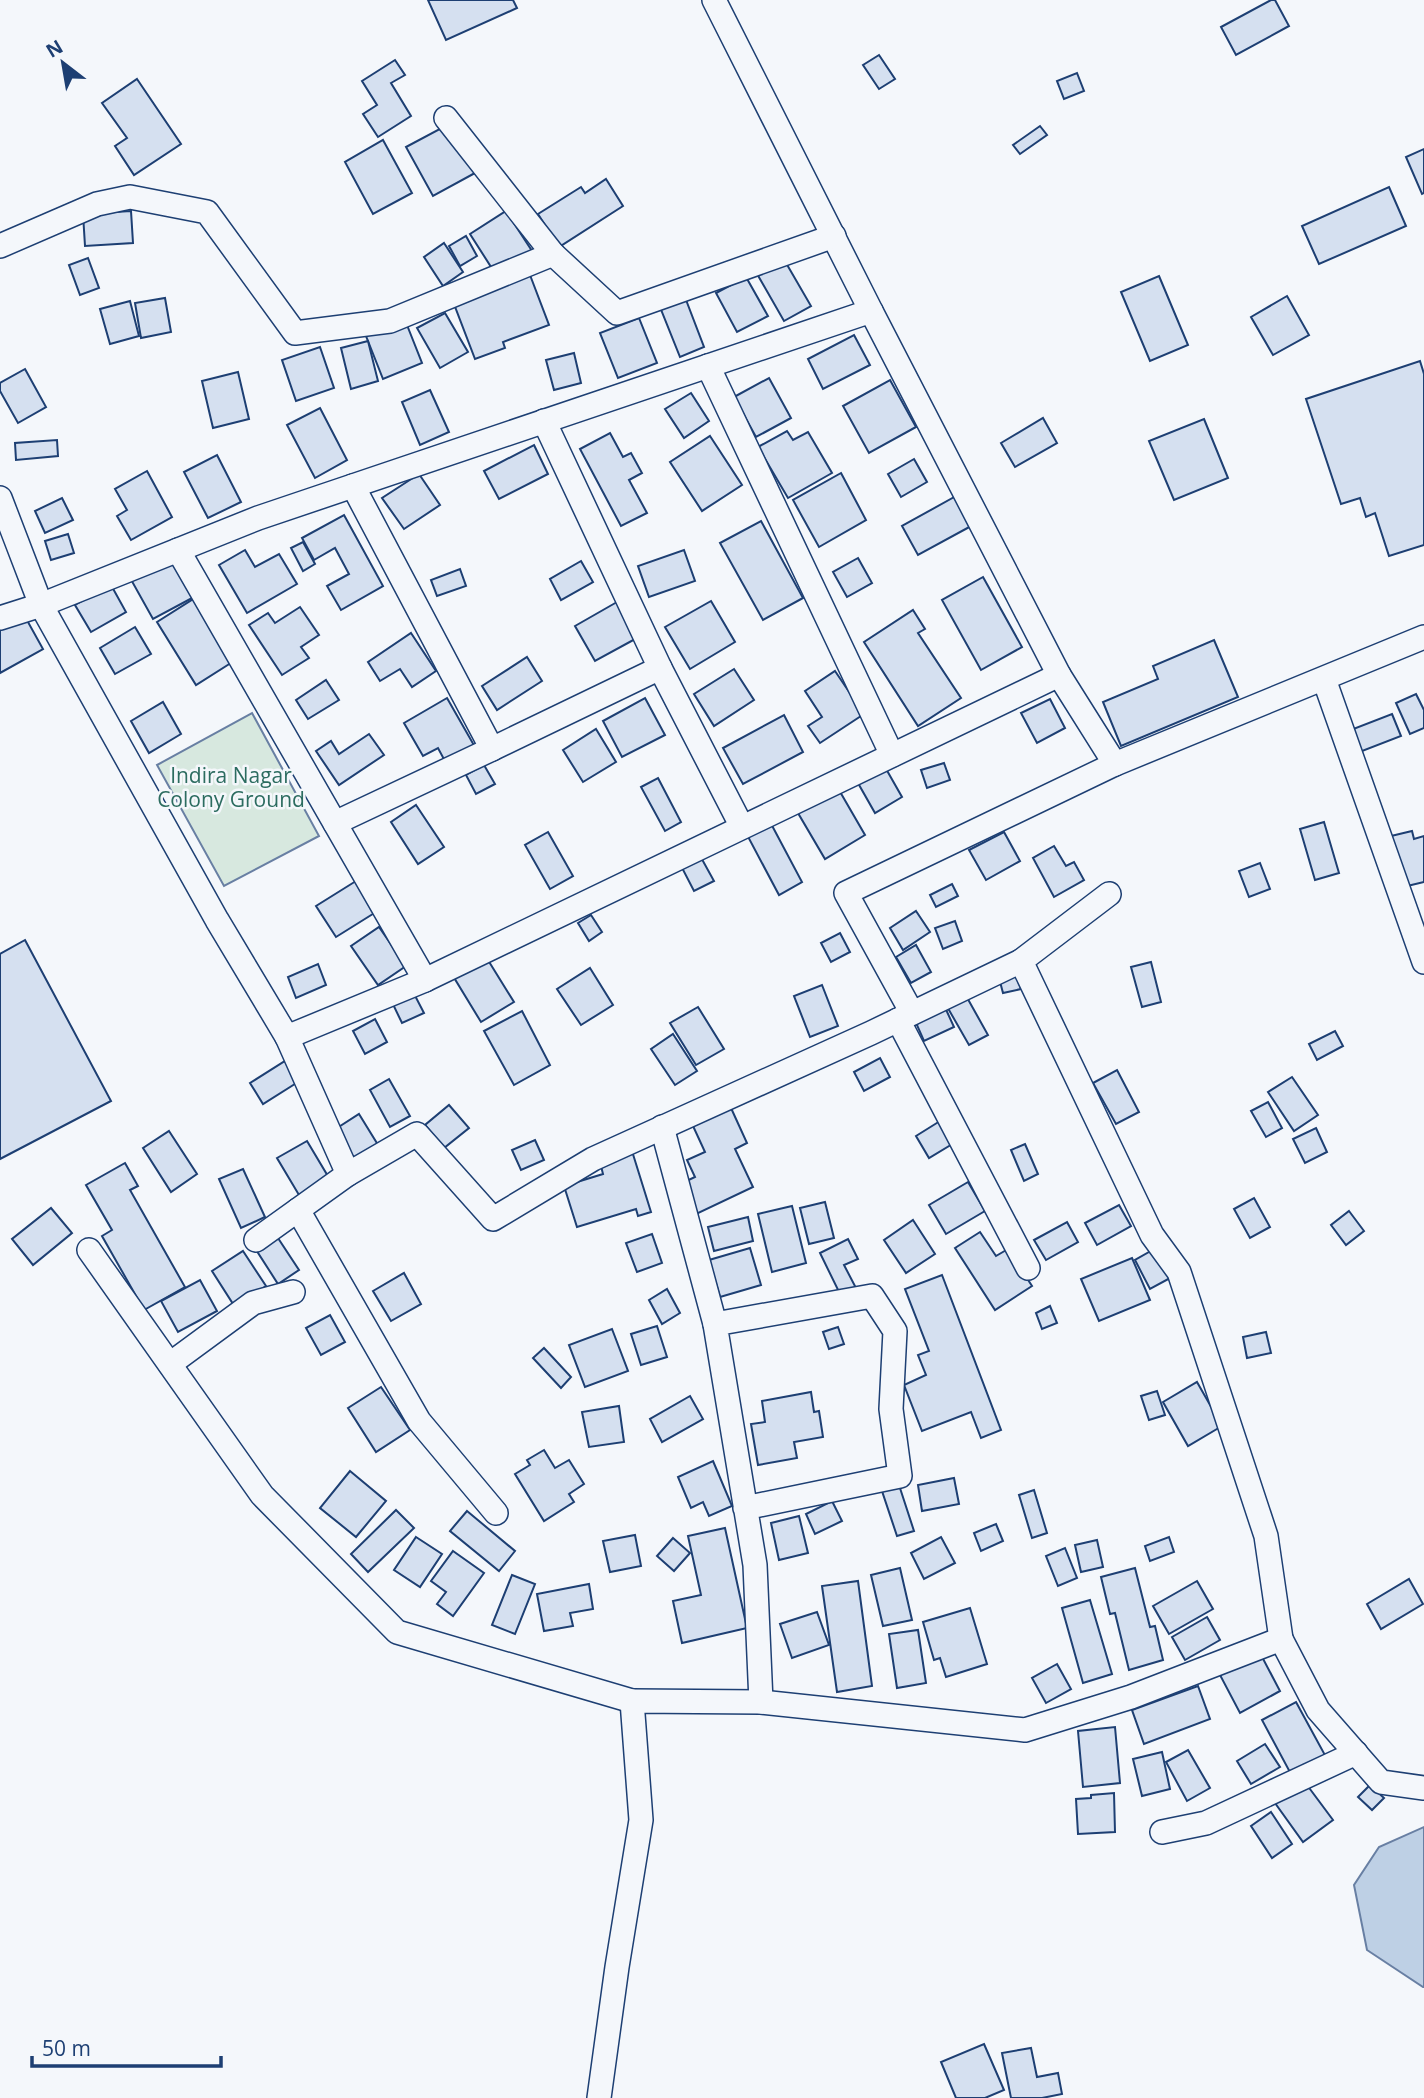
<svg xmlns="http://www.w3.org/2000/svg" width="1424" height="2098" viewBox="0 0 1424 2098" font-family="'Open Sans',sans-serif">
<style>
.green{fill:#d7e8df;stroke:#687fa3;stroke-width:2}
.water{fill:#bed0e5;stroke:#687fa3;stroke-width:2}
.building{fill:#d5e0f0;stroke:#1d3f73;stroke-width:2}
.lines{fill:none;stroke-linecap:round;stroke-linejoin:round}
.street-casing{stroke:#1d3f73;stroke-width:26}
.street{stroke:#f4f7fb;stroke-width:23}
.labels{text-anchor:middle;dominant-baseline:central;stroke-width:5;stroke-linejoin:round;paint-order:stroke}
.park-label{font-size:21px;fill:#2c6c60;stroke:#f4f7fb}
</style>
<rect width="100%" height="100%" fill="#f4f7fb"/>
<path class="green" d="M252 713 319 836 224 886 157 765Z"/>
<path class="water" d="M1424 1827V1987H1423L1367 1950 1354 1885 1379 1847Z"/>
<g class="building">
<path d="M428 0H513L517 8 446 40Z"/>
<path d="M1271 0H1275L1289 26 1236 55 1221 27Z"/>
<path d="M879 55 895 79 879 89 863 65Z"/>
<path d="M395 60 405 75 391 83 411 116 378 137 363 114 377 105 362 81Z"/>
<path d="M1077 73 1084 91 1064 99 1057 81Z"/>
<path d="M137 79 181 144 134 175 115 146 127 138 102 103Z"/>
<path d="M449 124 475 173 433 196 406 147Z"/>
<path d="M1040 126 1047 135 1020 154 1013 145Z"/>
<path d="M383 140 412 193 373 214 345 162Z"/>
<path d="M1424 149V193L1422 194 1406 157Z"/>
<path d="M606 179 623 206 559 247 538 214 581 187 585 193Z"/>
<path d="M1389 187 1406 226 1319 264 1302 226Z"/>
<path d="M131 211 133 243 85 246 83 214Z"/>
<path d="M506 211 536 257 500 281 470 234Z"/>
<path d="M466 236 477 256 460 266 449 246Z"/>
<path d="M444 243 463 272 443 286 424 257Z"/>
<path d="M782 256 811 306 784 321 756 272Z"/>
<path d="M88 258 99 288 80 295 69 265Z"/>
<path d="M530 275 549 325 503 342 505 348 475 359 454 304Z"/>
<path d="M1159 276 1188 345 1150 361 1121 292Z"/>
<path d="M746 277 768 316 737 332 716 293Z"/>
<path d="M683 292 704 347 680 357 658 302Z"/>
<path d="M1287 296 1309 335 1273 355 1251 317Z"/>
<path d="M165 298 171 332 141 338 135 303Z"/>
<path d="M130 301 139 336 110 344 100 309Z"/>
<path d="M445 313 468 352 440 368 417 328Z"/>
<path d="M639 318 657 363 618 378 600 333Z"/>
<path d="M405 320 422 363 383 379 366 336Z"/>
<path d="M854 335 870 365 823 389 808 359Z"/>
<path d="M368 341 378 381 351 389 341 348Z"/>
<path d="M320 347 334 388 296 401 282 360Z"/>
<path d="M574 353 581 383 554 390 546 360Z"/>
<path d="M1420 361 1424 374V545L1389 556 1375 513 1366 517 1360 498 1341 504 1306 399Z"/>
<path d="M25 369 46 407 18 423 0 391V383Z"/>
<path d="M238 372 249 419 213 428 202 381Z"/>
<path d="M769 378 791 418 756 437 734 397Z"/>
<path d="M890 380 916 427 869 453 843 406Z"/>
<path d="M430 390 449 432 420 445 402 402Z"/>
<path d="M691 393 709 421 684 438 665 409Z"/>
<path d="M320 408 347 460 315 478 287 425Z"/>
<path d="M1043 418 1057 443 1015 467 1001 443Z"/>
<path d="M1204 419 1228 478 1174 500 1149 441Z"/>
<path d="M787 431 793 440 808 432 832 473 788 498 758 447Z"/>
<path d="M610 433 623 457 631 453 642 473 629 480 647 513 621 526 580 449Z"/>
<path d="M710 436 742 485 702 511 670 462Z"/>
<path d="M57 440 58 456 16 460 15 443Z"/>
<path d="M534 445 548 474 499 499 484 471Z"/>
<path d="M217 455 241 502 208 518 184 472Z"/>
<path d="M914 459 927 482 901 497 888 474Z"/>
<path d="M147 471 172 517 131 540 117 516 127 510 115 489Z"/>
<path d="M841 473 866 520 819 547 793 500Z"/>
<path d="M419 474 440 505 404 529 382 498Z"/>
<path d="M956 496 973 525 918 555 902 526Z"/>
<path d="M62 498 73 520 45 533 35 511Z"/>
<path d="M344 515 383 586 341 610 327 586 349 574 335 548 314 560 302 538Z"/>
<path d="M761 521 803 598 763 620 720 543Z"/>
<path d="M68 534 74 553 51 560 45 541Z"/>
<path d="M303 542 315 564 303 571 291 548Z"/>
<path d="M245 550 255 567 279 554 297 584 247 613 219 565Z"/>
<path d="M684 550 695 581 649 597 638 566Z"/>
<path d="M170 554 194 597 153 619 129 576Z"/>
<path d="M858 558 872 583 847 597 833 572Z"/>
<path d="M581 561 593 582 561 600 550 579Z"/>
<path d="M460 569 466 586 437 596 431 580Z"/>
<path d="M983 577 1022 647 981 670 942 600Z"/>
<path d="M111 585 126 612 91 632 75 605Z"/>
<path d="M195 598 234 661 196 685 157 622Z"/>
<path d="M711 601 735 642 690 669 665 627Z"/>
<path d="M617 602 637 638 595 661 575 626Z"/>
<path d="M18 604 43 649 0 673V614Z"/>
<path d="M300 607 319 635 301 647 309 658 282 675 249 625 268 613 275 623Z"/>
<path d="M913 610 925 629 918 633 961 698 918 726 864 642Z"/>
<path d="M135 627 151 654 115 674 100 648Z"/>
<path d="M411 633 436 671 412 687 400 669 380 681 368 662Z"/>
<path d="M1214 640 1238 697 1121 746 1103 702 1158 679 1153 666Z"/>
<path d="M527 657 542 681 497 710 482 686Z"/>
<path d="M734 669 754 700 714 726 694 694Z"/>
<path d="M835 671 864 714 820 743 808 726 822 717 805 691Z"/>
<path d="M326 680 339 700 308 719 296 700Z"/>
<path d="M1416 694 1424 710V728L1410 734 1396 703Z"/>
<path d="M447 698 475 747 446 763 438 748 423 756 404 723Z"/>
<path d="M645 698 665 735 622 757 603 721Z"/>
<path d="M1050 699 1065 728 1037 743 1021 713Z"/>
<path d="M163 702 181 734 149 753 131 721Z"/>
<path d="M1392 714 1401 736 1357 753 1348 731Z"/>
<path d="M784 715 803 752 743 784 723 748Z"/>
<path d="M596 729 616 762 583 782 563 750Z"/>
<path d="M369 734 384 755 339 785 316 751 331 741 339 754Z"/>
<path d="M881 760 902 797 875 813 854 776Z"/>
<path d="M944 763 950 780 927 788 921 770Z"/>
<path d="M484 765 495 784 476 794 466 775Z"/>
<path d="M658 778 681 822 665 831 641 787Z"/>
<path d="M839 790 865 835 825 859 798 813Z"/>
<path d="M416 805 444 847 418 864 391 822Z"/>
<path d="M768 818 802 882 779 895 745 831Z"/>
<path d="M1324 822 1339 873 1315 880 1300 829Z"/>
<path d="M1412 831 1414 839 1424 836V882L1403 887 1391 836Z"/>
<path d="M548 832 573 876 550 889 525 845Z"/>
<path d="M1004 832 1020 861 986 880 969 850Z"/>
<path d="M1054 846 1066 866 1074 862 1084 880 1054 897 1033 858Z"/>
<path d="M698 852 714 881 694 891 679 862Z"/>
<path d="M1260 863 1270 889 1249 897 1239 871Z"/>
<path d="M356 881 376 912 336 937 316 906Z"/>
<path d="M952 884 958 896 936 907 930 895Z"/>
<path d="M916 911 930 932 903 950 890 928Z"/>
<path d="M591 915 602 932 589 941 578 923Z"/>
<path d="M955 921 962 941 943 949 935 928Z"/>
<path d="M379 927 406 966 378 985 351 946Z"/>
<path d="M840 933 850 952 831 962 821 943Z"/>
<path d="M25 940 111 1101 0 1159V954Z"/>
<path d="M916 945 931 972 911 983 896 957Z"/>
<path d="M483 952 514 1002 481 1022 450 971Z"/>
<path d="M1151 962 1161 1002 1142 1007 1131 967Z"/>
<path d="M318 964 326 985 296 998 288 977Z"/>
<path d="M590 968 613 1005 581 1025 557 989Z"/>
<path d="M1015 970 1021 989 1003 993 998 974Z"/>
<path d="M822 985 838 1026 810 1037 794 996Z"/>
<path d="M960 985 988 1035 969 1045 941 996Z"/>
<path d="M410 986 424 1013 402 1023 389 996Z"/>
<path d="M943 1003 954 1027 924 1041 913 1016Z"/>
<path d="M698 1007 724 1049 696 1065 670 1023Z"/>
<path d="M522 1011 550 1065 514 1085 484 1031Z"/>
<path d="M375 1019 387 1042 365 1054 353 1031Z"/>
<path d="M1335 1031 1343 1046 1317 1060 1309 1044Z"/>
<path d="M673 1034 697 1071 675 1085 651 1049Z"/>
<path d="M880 1058 890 1077 864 1091 854 1072Z"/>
<path d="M285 1061 298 1082 263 1104 250 1083Z"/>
<path d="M1117 1070 1139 1112 1116 1124 1093 1083Z"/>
<path d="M1292 1077 1318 1115 1294 1131 1268 1092Z"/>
<path d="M389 1079 410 1116 390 1127 370 1090Z"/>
<path d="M1268 1102 1282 1128 1266 1137 1251 1111Z"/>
<path d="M449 1105 469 1128 444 1148 425 1125Z"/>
<path d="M731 1108 747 1143 735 1149 753 1187 692 1216 678 1185 695 1177 687 1160 705 1152 693 1126Z"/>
<path d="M359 1114 383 1153 358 1169 334 1130Z"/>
<path d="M940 1121 954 1143 929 1158 916 1136Z"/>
<path d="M1316 1128 1327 1152 1305 1163 1293 1139Z"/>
<path d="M169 1131 197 1174 171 1192 143 1148Z"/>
<path d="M535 1140 544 1160 521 1170 512 1150Z"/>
<path d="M307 1141 329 1178 299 1195 277 1158Z"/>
<path d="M1025 1144 1038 1174 1024 1181 1011 1150Z"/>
<path d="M632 1151 651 1212 638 1216 636 1209 577 1227 564 1186 603 1174 600 1162Z"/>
<path d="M125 1163 138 1186 130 1190 185 1287 144 1310 102 1236 112 1230 86 1185Z"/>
<path d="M243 1169 265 1217 241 1228 219 1179Z"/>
<path d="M968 1182 985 1211 946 1234 929 1205Z"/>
<path d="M1254 1198 1270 1227 1250 1238 1234 1209Z"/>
<path d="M825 1202 834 1238 809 1244 800 1208Z"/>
<path d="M1119 1205 1131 1226 1097 1245 1085 1223Z"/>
<path d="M792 1206 806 1263 772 1272 758 1214Z"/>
<path d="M51 1208 72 1233 33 1265 12 1239Z"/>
<path d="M1349 1211 1364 1231 1346 1245 1331 1225Z"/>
<path d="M748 1217 753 1241 714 1251 708 1227Z"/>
<path d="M913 1220 935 1254 906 1273 884 1240Z"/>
<path d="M1067 1222 1078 1242 1046 1260 1034 1240Z"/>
<path d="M274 1232 299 1270 278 1284 253 1245Z"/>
<path d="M980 1232 996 1256 1008 1249 1032 1286 995 1310 955 1248Z"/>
<path d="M652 1234 662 1263 637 1272 626 1243Z"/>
<path d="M848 1239 858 1259 844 1265 856 1288 841 1296 820 1253Z"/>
<path d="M750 1248 761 1285 720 1297 709 1260Z"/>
<path d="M1156 1248 1172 1277 1150 1289 1135 1260Z"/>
<path d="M243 1251 266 1286 235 1307 212 1271Z"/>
<path d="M1132 1258 1150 1300 1099 1321 1081 1279Z"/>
<path d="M404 1273 421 1304 391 1321 373 1291Z"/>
<path d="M942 1275 1001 1430 981 1438 971 1412 922 1431 904 1385 926 1375 918 1355 929 1351 905 1289Z"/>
<path d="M200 1280 217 1311 178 1332 161 1301Z"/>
<path d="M667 1289 680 1313 662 1324 649 1300Z"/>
<path d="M1050 1306 1057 1323 1042 1329 1036 1313Z"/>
<path d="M330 1315 345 1342 321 1355 306 1328Z"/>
<path d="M657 1326 667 1357 641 1365 631 1334Z"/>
<path d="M838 1327 844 1344 829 1349 823 1332Z"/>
<path d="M612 1329 628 1371 585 1387 569 1345Z"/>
<path d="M1266 1332 1271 1353 1247 1358 1243 1337Z"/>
<path d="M544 1348 571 1377 561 1388 533 1358Z"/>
<path d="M1197 1382 1222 1426 1188 1446 1163 1402Z"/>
<path d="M381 1387 410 1430 376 1452 348 1408Z"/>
<path d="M1157 1391 1165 1415 1149 1420 1141 1396Z"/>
<path d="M811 1392 814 1412 819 1411 823 1437 794 1442 797 1458 758 1465 751 1424 765 1422 762 1401Z"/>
<path d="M690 1396 703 1419 662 1442 650 1419Z"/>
<path d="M619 1406 624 1442 589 1447 582 1412Z"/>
<path d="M544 1450 555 1468 569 1460 584 1484 569 1494 574 1502 544 1521 515 1474 530 1465 527 1460Z"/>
<path d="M713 1461 732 1506 709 1516 703 1502 691 1508 678 1477Z"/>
<path d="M350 1471 386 1501 356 1537 320 1508Z"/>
<path d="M954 1478 959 1504 922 1511 918 1485Z"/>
<path d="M899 1485 914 1531 897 1536 882 1491Z"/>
<path d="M1034 1490 1047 1533 1032 1538 1019 1495Z"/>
<path d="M832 1501 842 1521 815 1534 806 1514Z"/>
<path d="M396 1510 414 1528 368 1572 351 1554Z"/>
<path d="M467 1511 515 1551 499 1571 450 1531Z"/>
<path d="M799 1516 808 1553 779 1560 771 1523Z"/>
<path d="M996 1524 1003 1541 981 1551 974 1533Z"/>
<path d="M725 1528 747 1628 682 1643 673 1601 701 1595 688 1536Z"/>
<path d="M635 1535 641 1566 610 1572 603 1541Z"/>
<path d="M416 1537 442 1554 420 1587 394 1570Z"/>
<path d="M941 1537 955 1563 924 1579 911 1553Z"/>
<path d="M1169 1537 1174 1552 1150 1561 1145 1546Z"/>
<path d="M673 1538 690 1553 674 1571 657 1556Z"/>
<path d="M1097 1540 1103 1567 1081 1572 1075 1545Z"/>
<path d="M1065 1548 1077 1578 1058 1586 1046 1556Z"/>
<path d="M453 1551 484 1573 453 1616 437 1604 446 1592 431 1581Z"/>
<path d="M900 1568 912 1620 883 1626 871 1575Z"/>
<path d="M1135 1568 1150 1627 1155 1626 1163 1660 1129 1670 1115 1613 1110 1614 1101 1577Z"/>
<path d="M512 1575 535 1584 515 1634 492 1625Z"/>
<path d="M1409 1579 1423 1604 1381 1629 1367 1604Z"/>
<path d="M858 1581 872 1686 837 1692 822 1586Z"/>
<path d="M1197 1581 1213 1609 1169 1634 1153 1606Z"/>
<path d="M589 1584 593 1609 570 1613 573 1626 544 1631 537 1594Z"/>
<path d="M1090 1600 1112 1674 1083 1683 1062 1608Z"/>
<path d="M970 1608 987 1664 946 1677 940 1658 934 1660 923 1622Z"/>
<path d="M817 1612 829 1645 792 1658 780 1624Z"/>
<path d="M1207 1617 1220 1640 1185 1660 1172 1637Z"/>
<path d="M918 1630 926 1683 897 1688 889 1634Z"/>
<path d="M1260 1653 1280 1691 1240 1713 1220 1675Z"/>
<path d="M1057 1664 1071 1689 1046 1703 1032 1678Z"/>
<path d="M1198 1686 1210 1719 1144 1744 1132 1710Z"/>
<path d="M1296 1702 1326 1757 1292 1776 1262 1720Z"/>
<path d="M1115 1727 1120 1783 1083 1787 1078 1731Z"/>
<path d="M1265 1744 1280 1767 1251 1784 1237 1761Z"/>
<path d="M1188 1750 1210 1788 1187 1801 1166 1762Z"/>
<path d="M1162 1752 1170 1789 1142 1796 1133 1759Z"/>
<path d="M1304 1781 1333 1820 1303 1842 1275 1803Z"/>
<path d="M1370 1785 1384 1798 1372 1810 1358 1797Z"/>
<path d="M1114 1793 1115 1832 1078 1834 1076 1799 1091 1798V1795Z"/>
<path d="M1271 1812 1292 1844 1272 1858 1251 1826Z"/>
<path d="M984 2044 1004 2090 985 2098H956L941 2062Z"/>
<path d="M1031 2048 1037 2077 1058 2073 1062 2094 1042 2098H1011L1002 2053Z"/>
</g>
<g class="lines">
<defs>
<g id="street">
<path d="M714 0 871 311"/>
<path d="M446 118 553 254 617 313 834 236"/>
<path d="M0 246 97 204 130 197 207 212 295 333 390 321 553 254"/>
<path d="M708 366 892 755"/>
<path d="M0 498 41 605 217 920 287 1037 425 980 1059 675 1115 764 1424 637"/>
<path d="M178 550 425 980"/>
<path d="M0 618 41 605 258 518 871 311 1059 675"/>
<path d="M660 668 742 827"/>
<path d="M1324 679 1424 962"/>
<path d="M492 749 660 668 544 421"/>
<path d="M335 823 492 749 353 486"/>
<path d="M1109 894 1021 961 1152 1235 1179 1272 1266 1536 1281 1639"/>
<path d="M912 1013 846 893 1115 764"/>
<path d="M898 1020 1028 1268"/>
<path d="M287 1037 348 1174 417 1134 493 1219 593 1159 871 1033 1021 961"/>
<path d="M662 1127 715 1324"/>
<path d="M298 1210 419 1421 496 1513"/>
<path d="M256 1240 348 1174"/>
<path d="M89 1250 262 1495 397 1632 632 1701"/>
<path d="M170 1364 253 1303 293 1292"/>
<path d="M745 1508 900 1476 891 1409 895 1331 872 1296 715 1324 755 1565 761 1702"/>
<path d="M1162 1832 1206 1823 1356 1753"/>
<path d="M599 2098 617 1967 641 1820 632 1701 761 1702 1025 1730 1131 1697 1281 1639 1318 1710 1381 1782 1424 1788"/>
</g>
</defs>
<use href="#street" class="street-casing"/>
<use href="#street" class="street"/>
</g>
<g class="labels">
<g class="park-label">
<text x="231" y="775">Indira Nagar<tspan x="231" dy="24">Colony Ground</tspan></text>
</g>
</g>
<g transform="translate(63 63) rotate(329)" stroke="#f4f7fb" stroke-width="5" paint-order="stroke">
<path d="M0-5L12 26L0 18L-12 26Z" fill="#1d3f73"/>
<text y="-10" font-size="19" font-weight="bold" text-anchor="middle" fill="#1d3f73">N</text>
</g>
<path d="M32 2056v10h189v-10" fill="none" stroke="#1d3f73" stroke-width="3.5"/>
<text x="42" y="2056" font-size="21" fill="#1d3f73" stroke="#f4f7fb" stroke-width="5" paint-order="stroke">50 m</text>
</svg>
